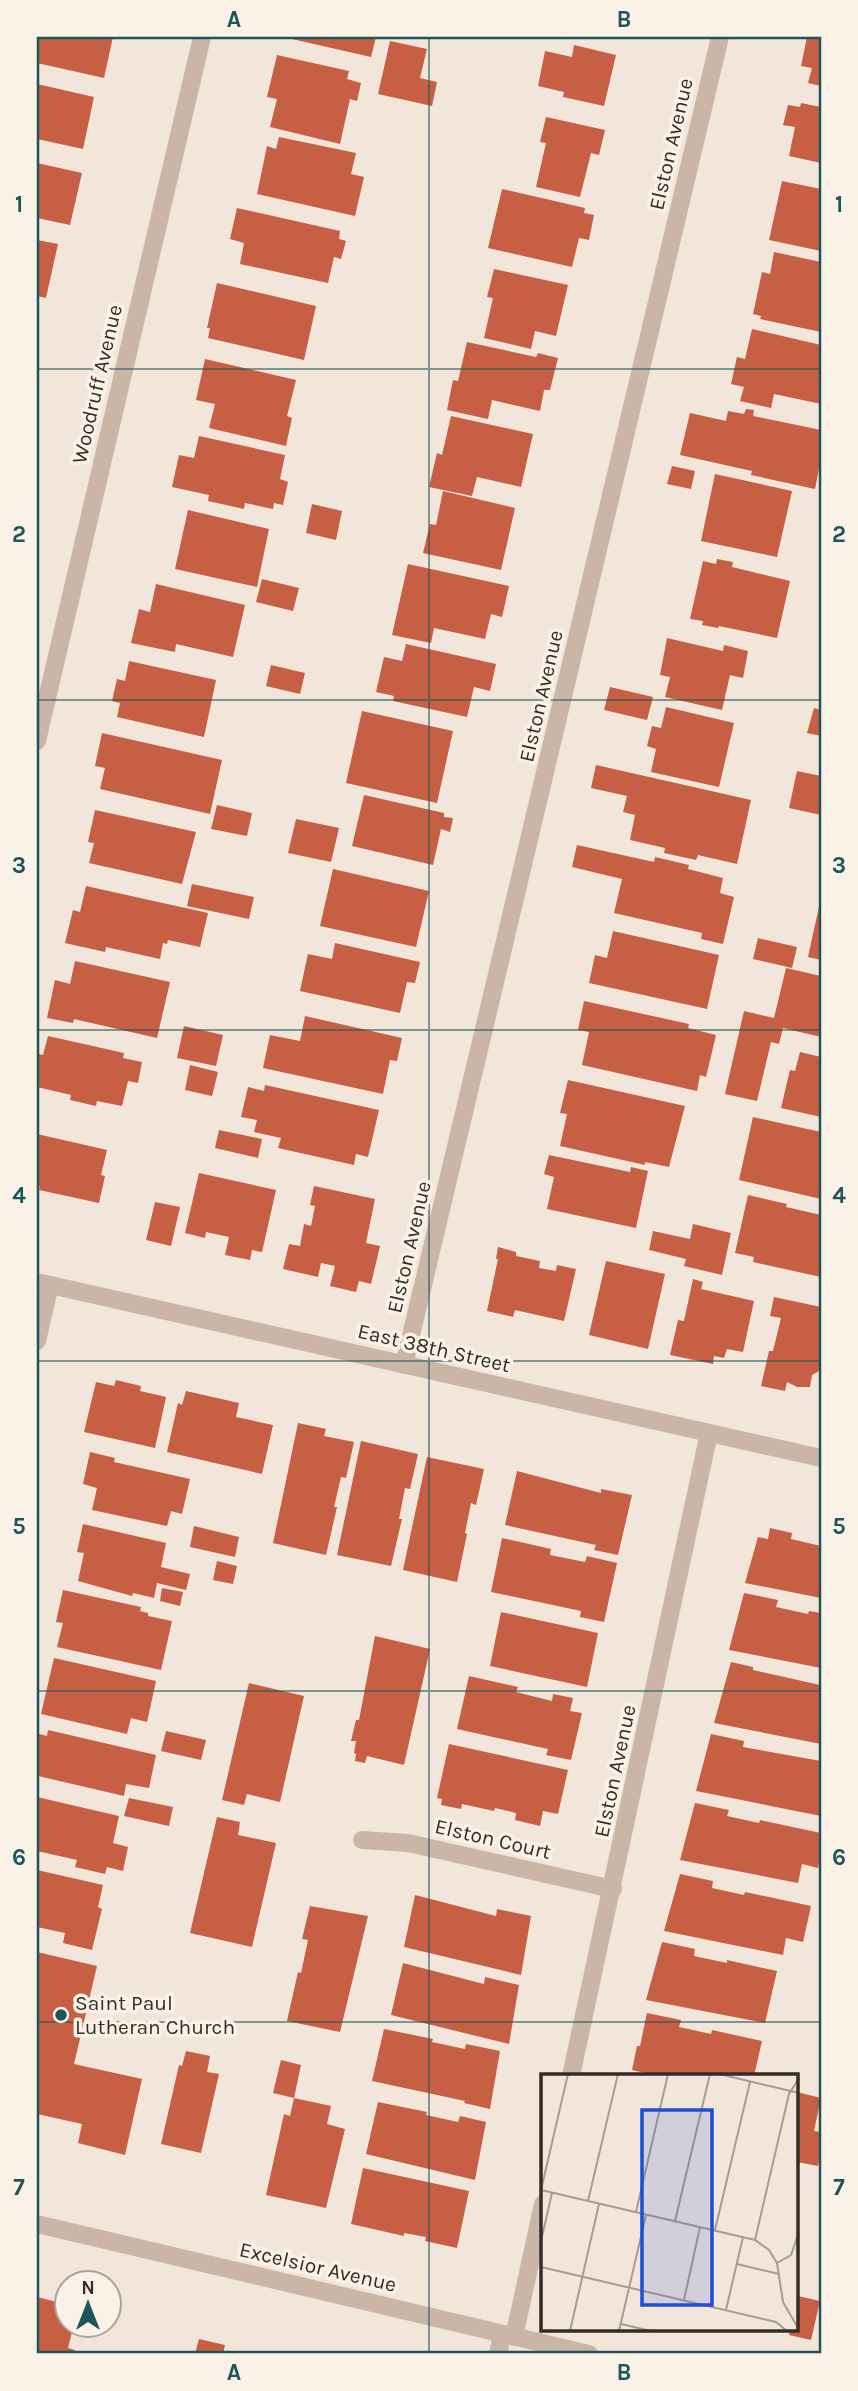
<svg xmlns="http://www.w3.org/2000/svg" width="858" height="2391" viewBox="0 0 858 2391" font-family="Karla,sans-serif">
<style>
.building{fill:#c75f44}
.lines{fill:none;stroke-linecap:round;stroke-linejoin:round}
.service{stroke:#cab6a7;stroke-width:18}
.minor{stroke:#cab6a7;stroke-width:18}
.grid{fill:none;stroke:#1c5658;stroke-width:2;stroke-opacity:0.55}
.poi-dot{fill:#1c5658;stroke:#faf1e7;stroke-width:2.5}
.labels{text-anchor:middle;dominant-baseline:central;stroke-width:7;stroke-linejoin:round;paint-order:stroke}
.street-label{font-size:21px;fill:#362c27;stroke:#faf1e7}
.poi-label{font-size:21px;fill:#362c27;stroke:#faf1e7;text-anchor:start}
.inset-road{fill:none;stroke:#a79c93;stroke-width:2}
.view{fill:#1d4ed8;fill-opacity:0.15;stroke:#1d4ed8;stroke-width:3.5}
.inset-edge{fill:none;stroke:#362c27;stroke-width:3.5}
.neatline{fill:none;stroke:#1c5658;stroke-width:2.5}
.grid-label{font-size:23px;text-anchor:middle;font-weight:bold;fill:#1c5658}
</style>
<rect width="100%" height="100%" fill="#f2e6db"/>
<g class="building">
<path d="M37 37H113L104 78 37 63Z"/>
<path d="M293 37H376L371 57 292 39Z"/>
<path d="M807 37H821V86L808 83 812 68 801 66Z"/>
<path d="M390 41 427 49 420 78 437 82 432 106 378 94Z"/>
<path d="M574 45 616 55 604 106 563 97 564 92 538 86 545 51 572 57Z"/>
<path d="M277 55 349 71 347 79 361 83 357 101 350 99 340 144 270 127 277 99 267 97Z"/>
<path d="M37 84 94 97 83 149 37 139Z"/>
<path d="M801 103 821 107V163L789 156 795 127 783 125 788 105 800 107Z"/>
<path d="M546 117 605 130 599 155 591 153 580 197 536 187 546 143 540 142Z"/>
<path d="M279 137 356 153 351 174 364 177 355 216 257 194 267 146 276 149Z"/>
<path d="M37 163 82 173 70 225 37 218Z"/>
<path d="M782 181 821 189V251L769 240Z"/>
<path d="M502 189 585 208 584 213 594 215 589 240 579 238 572 267 488 248Z"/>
<path d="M237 208 340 231 339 239 346 241 341 259 334 257 328 283 240 264 244 243 230 239Z"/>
<path d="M37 240 58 244 46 298 37 296Z"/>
<path d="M774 252 821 262V332L760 319 761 316 753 314 762 272 770 274Z"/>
<path d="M494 269 568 285 556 336 535 331 531 349 484 338 493 298 487 297Z"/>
<path d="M217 283 316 306 304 360 208 338 210 328H207Z"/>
<path d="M752 329 821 345V404L774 394 771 408 740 401 744 387 731 384 737 357 745 359Z"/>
<path d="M467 342 536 357 538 353 558 358 550 390H544L540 411 492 400 488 419 447 410 453 380 458 381Z"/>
<path d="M205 359 296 380 287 416 292 418 286 446 209 428 215 404 196 400Z"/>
<path d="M746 409 754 410 753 416 821 430V459L815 489 751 475 752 471 680 455 690 413 726 421 728 411 744 414Z"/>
<path d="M451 416 533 434 521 487 477 477 472 496 429 487 437 453 442 455Z"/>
<path d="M199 436 285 455 280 479 288 482 283 505 274 503 273 509 245 503 244 509 208 501 209 495 172 487 179 455 194 458Z"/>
<path d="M672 466 695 471 691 489 667 484Z"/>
<path d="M715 474 792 491 777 557 701 541Z"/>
<path d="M443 491 515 508 501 570 423 553 430 524 436 525Z"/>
<path d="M312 504 342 511 336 540 306 533Z"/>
<path d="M188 510 269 529 257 587 175 569Z"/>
<path d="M717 559 733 562 732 567 790 581 777 638 719 626 718 628 702 625 703 621 690 619 703 561 716 564Z"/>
<path d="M408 564 509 586 502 617 491 614 485 639 434 628 431 643 392 635Z"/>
<path d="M262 579 299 588 293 611 256 602Z"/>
<path d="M156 584 245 605 233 657 176 644 175 652 131 643 139 609 150 612Z"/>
<path d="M667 638 723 651 724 645 748 651 743 678 730 675 722 710 665 697 670 677 660 675Z"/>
<path d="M406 644 496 664 490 691 474 687 467 717 393 701 394 696 376 692 384 657 402 661Z"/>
<path d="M129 661 216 680 204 737 117 717 120 703 112 701 117 679 125 681Z"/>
<path d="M271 665 305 673 300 694 266 686Z"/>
<path d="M610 687 653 697 647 720 604 710Z"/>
<path d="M666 707 734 723 719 787 651 772 656 749 647 746 652 726 661 728Z"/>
<path d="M814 708 821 710V736L807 733Z"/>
<path d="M362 711 453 731 437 803 346 783Z"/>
<path d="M102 733 222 760 210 814 100 789 105 768 95 766Z"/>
<path d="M596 765 751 800 737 864 698 855 696 860 664 853 665 848 630 840 635 815 623 812 627 796 591 788Z"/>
<path d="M797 771 821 776V815L789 808Z"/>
<path d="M364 795 444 813V817L453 818 450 832 441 829 433 865 352 846Z"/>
<path d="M217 805 252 813 247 836 211 829Z"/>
<path d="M95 810 196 832 182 884 89 863 94 843 88 842Z"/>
<path d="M296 819 339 828 331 862 288 853Z"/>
<path d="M577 845 654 862 655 857 689 865 688 869 723 878 720 893 734 897 723 944 701 939 702 933 614 913 622 879 572 867Z"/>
<path d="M333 869 429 891 416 947 320 926Z"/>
<path d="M192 884 254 897 249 919 187 906Z"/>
<path d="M86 886 208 913 200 947 168 940 167 944 163 943 160 959 106 947 105 952 65 943 73 910 80 912Z"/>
<path d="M820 902H821V960L808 957Z"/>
<path d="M613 931 719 955 707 1009 589 983 595 955 607 958Z"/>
<path d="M758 938 797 947 792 968 753 959Z"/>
<path d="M335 943 420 962 415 983 407 982 400 1013 300 991 308 954 332 959Z"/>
<path d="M75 961 170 982 157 1038 74 1019 73 1023 47 1018 55 980 70 984Z"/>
<path d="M786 968 821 976V1037L783 1028 779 1044 771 1042 757 1101 725 1094 744 1011 774 1018Z"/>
<path d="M584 1001 689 1024 688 1028 716 1035 706 1077 700 1075 697 1091 582 1065 589 1032 578 1030Z"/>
<path d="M305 1016 402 1038 397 1061 390 1060 383 1094 263 1068 270 1035 300 1041Z"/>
<path d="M184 1026 223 1035 216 1066 177 1058Z"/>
<path d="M48 1036 124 1053 123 1058 142 1062 138 1083 128 1081 122 1106 97 1101 96 1106 70 1100 71 1095 37 1087V1060L38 1054 43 1055Z"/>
<path d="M800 1052 821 1057V1117L781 1108 790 1070 795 1071Z"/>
<path d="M190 1065 218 1072 212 1096 185 1090Z"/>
<path d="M568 1080 685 1106 669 1167 645 1162V1165L560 1146 567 1114 560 1113Z"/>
<path d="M265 1085 379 1110 368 1157 356 1154 354 1165 278 1148 281 1138 254 1132 257 1120 241 1117 248 1087 264 1091Z"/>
<path d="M753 1117 821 1132V1199L739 1180Z"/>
<path d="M219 1130 262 1139 258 1158 215 1148Z"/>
<path d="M37 1134 107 1150 101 1175 105 1176 99 1203 39 1190 40 1186H37Z"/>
<path d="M549 1155 630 1172 631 1167 648 1171 636 1228 547 1209 554 1177 544 1174Z"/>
<path d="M199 1173 276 1190 262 1252 252 1250 250 1260 225 1255 229 1237 206 1232 205 1238 185 1233Z"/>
<path d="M314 1186 375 1199 366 1243 380 1246 371 1284 359 1281 356 1292 330 1286 335 1266 321 1263 318 1277 283 1269 289 1244 300 1246 304 1224 311 1226 315 1206 310 1205Z"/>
<path d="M748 1195 787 1204 786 1207 821 1215V1277L753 1262 754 1257 735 1253Z"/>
<path d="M155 1202 180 1207 171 1246 146 1240Z"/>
<path d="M693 1224 731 1233 722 1275 684 1266 686 1259 649 1250 653 1231 690 1239Z"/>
<path d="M498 1247 516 1252V1256L540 1261 539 1268 556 1271 557 1265 576 1269 564 1321 515 1310 513 1317 487 1311 498 1259H496Z"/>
<path d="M606 1261 665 1274 648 1349 589 1335Z"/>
<path d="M693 1279 703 1282 701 1289 754 1301 743 1352 727 1349 724 1358 714 1356 713 1364 670 1355 678 1320 684 1321Z"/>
<path d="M774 1297 821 1307V1370L812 1375 810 1387H797L787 1382 785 1391 761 1386 769 1351H773L781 1318 770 1316Z"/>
<path d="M116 1380 141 1386 140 1391 166 1397 155 1448 84 1432 96 1382 114 1386Z"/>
<path d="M186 1391 239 1403 236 1417 273 1425 262 1474 167 1452 178 1403 182 1405Z"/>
<path d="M298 1423 326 1429 324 1436 354 1442 346 1478 341 1477 334 1507H337L326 1555 273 1543Z"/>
<path d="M361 1441 418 1454 410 1489 405 1488 399 1519H402L391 1566 337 1555Z"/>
<path d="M90 1452 115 1458 114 1462 190 1479 182 1514 171 1511 167 1526 92 1510 97 1488 83 1484Z"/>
<path d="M427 1457 484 1469 476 1505 471 1503 465 1533 467 1534 457 1582 403 1570Z"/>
<path d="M517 1471 601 1493V1489L632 1495 618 1555 594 1550 596 1545 505 1525Z"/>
<path d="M83 1524 166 1543 161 1567 190 1574 186 1590 157 1583 154 1598 133 1593 132 1596 78 1581 84 1553 77 1552Z"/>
<path d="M194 1526 239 1537 235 1557 190 1547Z"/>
<path d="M770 1528 792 1533 791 1539 821 1546V1598L745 1583 758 1537 768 1539Z"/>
<path d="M502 1538 551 1549 550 1555 585 1562 587 1556 617 1563 604 1622 580 1617 581 1611 491 1592Z"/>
<path d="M217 1561 237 1566 233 1584 213 1580Z"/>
<path d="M162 1588 183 1592 180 1606 160 1601Z"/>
<path d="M63 1590 141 1607 140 1611 148 1613V1616L172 1621 161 1670 57 1647 63 1623 56 1622Z"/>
<path d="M744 1593 778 1600 776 1607 808 1614 809 1611 821 1613V1668L729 1650Z"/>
<path d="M501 1612 598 1633 587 1687 490 1666Z"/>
<path d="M375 1636 430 1649 404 1765 367 1756 365 1763 355 1761 356 1754 354 1753 356 1741H351L356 1720H359Z"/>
<path d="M54 1658 156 1681 147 1722 131 1718 127 1734 41 1714Z"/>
<path d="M731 1662 753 1667V1670L820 1685 821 1744 714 1723Z"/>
<path d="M469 1676 518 1687 516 1692 552 1701 553 1694 573 1698 570 1711 582 1713 571 1760 546 1755 548 1749 457 1729Z"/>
<path d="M249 1683 304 1696 280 1802 247 1794 244 1805 222 1800Z"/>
<path d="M48 1730 156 1755 149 1788 126 1784 124 1796 38 1776 37 1743 39 1734 47 1736Z"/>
<path d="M166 1731 206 1740 201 1760 161 1751Z"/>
<path d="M711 1734 744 1741 743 1747 821 1761V1816L696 1791Z"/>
<path d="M449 1744 568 1770 558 1814 543 1811 540 1826 515 1820 516 1813 495 1808 494 1811 462 1804 461 1809 441 1805 442 1799 437 1798Z"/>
<path d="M37 1797 119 1816 113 1843 128 1847 123 1871 107 1867 105 1874 75 1867 77 1860 37 1851Z"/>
<path d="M129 1798 173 1807 169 1826 124 1816Z"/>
<path d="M695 1803 729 1810 727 1816 759 1823 760 1820 821 1833V1853L818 1868 802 1864 798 1883 680 1860Z"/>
<path d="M217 1817 240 1822 238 1835 276 1843 252 1947 190 1933Z"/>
<path d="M37 1870 103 1885 98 1907 102 1909 92 1950 63 1943 65 1933 37 1927Z"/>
<path d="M680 1874 713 1881 712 1888 744 1895 745 1892 811 1906 803 1942 786 1938 783 1955 664 1931Z"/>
<path d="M415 1895 496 1916 497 1909 531 1916 521 1975 404 1947Z"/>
<path d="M310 1906 368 1916 340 2032 287 2021 298 1972 301 1973 308 1940 302 1939Z"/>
<path d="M662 1942 695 1949 694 1956 727 1963V1960L777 1971 765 2023 646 2000Z"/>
<path d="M37 1952 97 1966 74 2064 142 2079 125 2155 78 2143 82 2124 37 2114Z"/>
<path d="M403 1963 484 1984 485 1977 519 1985 509 2044 391 2015Z"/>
<path d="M647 2013 681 2020 679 2027 711 2034 712 2030 762 2041 754 2076H668L658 2074 657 2076 632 2070 637 2046H640Z"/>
<path d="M384 2029 433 2039 432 2042 465 2049 466 2044 500 2051 490 2109 464 2103 465 2101 372 2081Z"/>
<path d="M186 2051 210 2056 207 2072 219 2074 201 2153 161 2144 179 2065 182 2066Z"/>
<path d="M281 2060 301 2065 294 2098 273 2093Z"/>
<path d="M797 2092 821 2098 814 2131 821 2132V2152L818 2166 797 2162Z"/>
<path d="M294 2098 331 2106 327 2124 345 2129 326 2208 266 2195 284 2114 290 2116Z"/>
<path d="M378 2102 427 2112 426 2115 458 2122 460 2116 486 2122 475 2180 366 2154Z"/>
<path d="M363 2168 469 2191 457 2248 425 2241 426 2237 404 2233V2236L351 2224Z"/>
<path d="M798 2296 820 2301 811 2340 789 2335 790 2330H797Z"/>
<path d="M37 2297 65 2304 63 2314 66 2315V2324H74L68 2348 75 2350 74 2354H37Z"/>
<path d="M199 2339 225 2345 223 2354H195Z"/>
</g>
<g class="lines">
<path class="service" d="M498 2354 502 2334"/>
<g class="minor">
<path d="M37 741 202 37"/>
<path d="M37 1282 821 1458"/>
<path d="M37 1341 50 1285"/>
<path d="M404 1365 720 37"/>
<path d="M362 1840 408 1843 613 1889"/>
<path d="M571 2076 709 1433"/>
<path d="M37 2224 589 2354"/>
<path d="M514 2337 543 2204"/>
</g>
</g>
<path class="grid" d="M429 37V2354M37 369H821M37 700H821M37 1030H821M37 1361H821M37 1691H821M37 2022H821"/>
<circle class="poi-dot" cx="61" cy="2015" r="7"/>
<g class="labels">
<g class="street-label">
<text transform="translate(671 144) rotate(-77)">Elston Avenue</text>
<text transform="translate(97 384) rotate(-77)">Woodruff Avenue</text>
<text transform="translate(541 696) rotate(-77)">Elston Avenue</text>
<text transform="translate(409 1247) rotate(-77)">Elston Avenue</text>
<text transform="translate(434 1348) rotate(13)">East 38th Street</text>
<text transform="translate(615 1771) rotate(-78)">Elston Avenue</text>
<text transform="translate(493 1839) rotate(13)">Elston Court</text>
<text transform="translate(318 2267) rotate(13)">Excelsior Avenue</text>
</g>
<g class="poi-label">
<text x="75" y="2003">Saint Paul<tspan x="75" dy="24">Lutheran Church</tspan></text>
</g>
</g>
<g transform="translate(541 2074)">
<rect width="257" height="257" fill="#f2e6db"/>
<path class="inset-road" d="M178 0 258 19M0 116 214 166 228 176 236 189 242 228 257 254M0 116 27 0M47 127 77 0M95 138 127 0M134 147 169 0M174 156 209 8M214 166 248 20 258 4M0 167 11 119M236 189 250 181 258 158M196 190 238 200M0 193 235 248 246 257M143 226 159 153M185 236 202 163M80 250 110 257M29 257 58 130M78 257 105 141"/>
<path class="view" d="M101 36H171V231H101Z"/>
<rect width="257" height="257" class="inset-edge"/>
</g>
<rect width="858" height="2391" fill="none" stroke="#faf1e7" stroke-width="77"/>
<g transform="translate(88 2304)"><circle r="33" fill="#faf1e7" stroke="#aca29a" stroke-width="2"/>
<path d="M0-5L12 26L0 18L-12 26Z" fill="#1c5658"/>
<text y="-10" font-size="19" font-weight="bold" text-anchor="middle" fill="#362c27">N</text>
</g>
<rect x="38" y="38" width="782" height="2314" class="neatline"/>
<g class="grid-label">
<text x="234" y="27">A</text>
<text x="624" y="27">B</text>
<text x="19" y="212">1</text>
<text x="839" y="212">1</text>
<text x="19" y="542">2</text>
<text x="839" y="542">2</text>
<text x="19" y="873">3</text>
<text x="839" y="873">3</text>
<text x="19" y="1203">4</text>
<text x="839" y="1203">4</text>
<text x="19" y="1534">5</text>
<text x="839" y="1534">5</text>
<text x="19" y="1865">6</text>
<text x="839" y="1865">6</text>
<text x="19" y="2195">7</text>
<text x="839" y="2195">7</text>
<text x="234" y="2380">A</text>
<text x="624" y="2380">B</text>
</g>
</svg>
